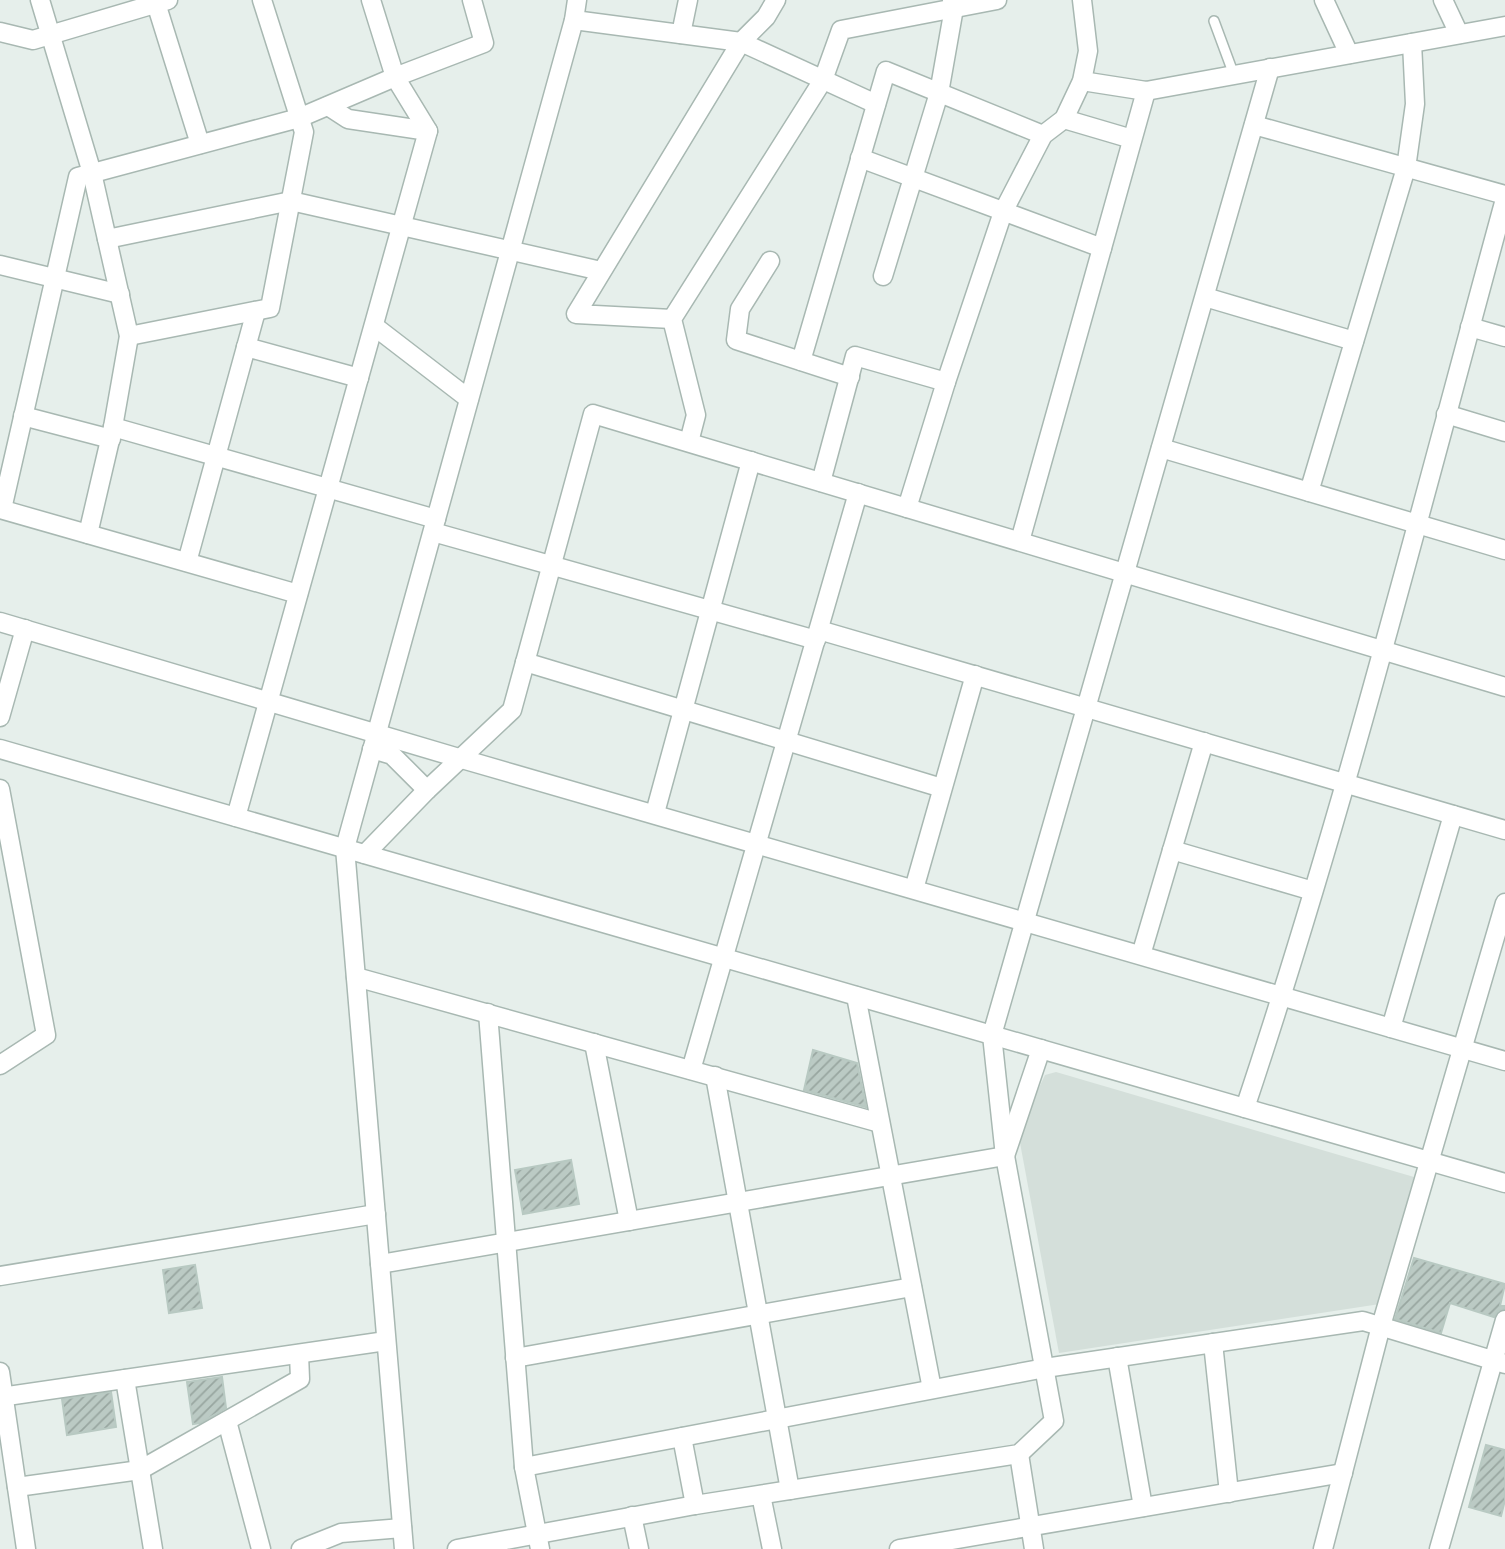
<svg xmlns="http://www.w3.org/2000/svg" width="1505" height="1549" viewBox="0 0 1505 1549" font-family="'Varela Round',sans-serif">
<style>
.built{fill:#d4dfda}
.building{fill:url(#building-hatch);stroke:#b8c9c2;stroke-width:2}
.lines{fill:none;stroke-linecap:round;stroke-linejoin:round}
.service-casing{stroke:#a8b8b2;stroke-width:12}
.minor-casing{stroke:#a8b8b2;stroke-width:21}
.service{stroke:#fff;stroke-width:9}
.minor{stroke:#fff;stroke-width:18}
</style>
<defs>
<pattern id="building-hatch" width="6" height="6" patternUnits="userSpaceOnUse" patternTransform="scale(1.75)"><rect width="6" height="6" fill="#bbcac4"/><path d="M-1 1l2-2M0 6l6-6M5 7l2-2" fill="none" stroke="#98a6a0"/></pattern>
</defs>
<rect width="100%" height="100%" fill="#e6efeb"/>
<path class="built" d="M1056 1072 1414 1177 1380 1304 1059 1353 1018 1132 1045 1075Z"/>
<g class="building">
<path d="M813 1050 857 1063 866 1107 804 1090Z"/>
<path d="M571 1160 579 1204 523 1214 515 1170Z"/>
<path d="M1414 1258 1505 1284 1500 1306H1505V1309L1498 1311 1494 1317 1450 1303 1441 1333 1395 1319Z"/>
<path d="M195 1265 202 1308 169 1313 163 1270Z"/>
<path d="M222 1377 226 1408 200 1423 193 1424 187 1382Z"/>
<path d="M111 1392 116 1427 67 1435 62 1399Z"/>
<path d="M1486 1445 1505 1450V1500L1501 1516 1469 1507Z"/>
</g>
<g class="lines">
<defs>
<path id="service" d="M1214 21 1234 75"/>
<g id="minor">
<path d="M40 0 92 173 129 336 113 427 88 534"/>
<path d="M155 0 200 144"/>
<path d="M1324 0 1349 54"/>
<path d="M1443 0 1459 34"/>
<path d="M574 20 741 42 876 104"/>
<path d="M0 32 33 40 168 0"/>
<path d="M681 34 688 0"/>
<path d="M1082 81 1146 91 1505 26"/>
<path d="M328 106 348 119 428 131"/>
<path d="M1064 119 1132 139"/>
<path d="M1254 125 1505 195"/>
<path d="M860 158 1102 248"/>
<path d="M107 239 291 201 601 271"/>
<path d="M770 261 740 309 736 340 850 377"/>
<path d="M0 265 120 294"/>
<path d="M883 276 939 93 954 8 952 0"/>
<path d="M1205 297 1354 341"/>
<path d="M672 319 576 314 741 42 766 17 776 0"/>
<path d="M374 326 469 399"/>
<path d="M1470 327 1505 337"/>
<path d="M129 336 270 308 304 132 262 0"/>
<path d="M246 347 359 378"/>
<path d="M801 361 886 71 1043 135"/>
<path d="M1446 414 1505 432"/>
<path d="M23 416 111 439"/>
<path d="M113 427 436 519"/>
<path d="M689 442 696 415 672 319 823 80 841 30 997 0"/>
<path d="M1161 448 1505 550"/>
<path d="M821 482 855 356 946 382"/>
<path d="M1309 492 1406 168 1415 104 1412 43"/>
<path d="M907 508 946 382 1003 212 1043 135 1064 119 1082 81 1088 51 1082 0"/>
<path d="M0 509 298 594"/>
<path d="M2 509 78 177 299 118 395 77 484 43 472 0"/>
<path d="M433 532 816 640"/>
<path d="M1020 541 1146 91"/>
<path d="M187 562 256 311"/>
<path d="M0 622 462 759 1505 1061"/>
<path d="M819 630 1505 830"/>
<path d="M525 662 942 788"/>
<path d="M0 717 25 629"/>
<path d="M0 749 1505 1183"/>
<path d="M372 749 392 755 427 790"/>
<path d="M0 789 46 1035 0 1065"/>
<path d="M655 813 751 461"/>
<path d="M236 817 428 131 395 77 371 0"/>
<path d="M1172 850 1313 891"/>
<path d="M365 854 427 790 512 710 593 414 1505 687"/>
<path d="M914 889 975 675"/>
<path d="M1141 955 1204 742"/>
<path d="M356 977 880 1123"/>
<path d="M856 996 932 1389"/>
<path d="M488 1013 524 1467 540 1549"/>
<path d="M1391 1028 1453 815"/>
<path d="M594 1043 629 1221"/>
<path d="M691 1070 858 493"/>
<path d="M715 1076 790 1490"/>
<path d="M1245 1108C1345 809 1422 503 1505 199"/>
<path d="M380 1264 1005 1156 1041 1049"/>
<path d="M0 1276 376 1214"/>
<path d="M1213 1343 1229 1493"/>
<path d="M1117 1357 1143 1507"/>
<path d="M515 1358 912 1287"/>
<path d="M0 1372 26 1549"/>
<path d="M125 1379 153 1549"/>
<path d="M0 1397 386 1341"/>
<path d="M227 1421 261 1549"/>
<path d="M682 1437 695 1505"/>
<path d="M1019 1454 1034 1549"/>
<path d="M524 1467 1045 1368 1363 1321 1505 1364"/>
<path d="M17 1487 140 1470 300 1379 299 1354"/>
<path d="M761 1495 772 1549"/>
<path d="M632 1516 639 1549"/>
<path d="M301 1549 341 1533 402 1528"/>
<path d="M404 1549 345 848 574 20 577 0"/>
<path d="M457 1549 695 1505 1019 1454 1054 1421 1005 1156 992 1035 1270 68"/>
<path d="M899 1549 1343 1473"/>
<path d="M1323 1549 1381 1326 1505 903"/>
<path d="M1439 1549 1505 1320"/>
</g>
</defs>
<use href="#service" class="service-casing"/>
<use href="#minor" class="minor-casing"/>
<use href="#service" class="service"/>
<use href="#minor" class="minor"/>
</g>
</svg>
